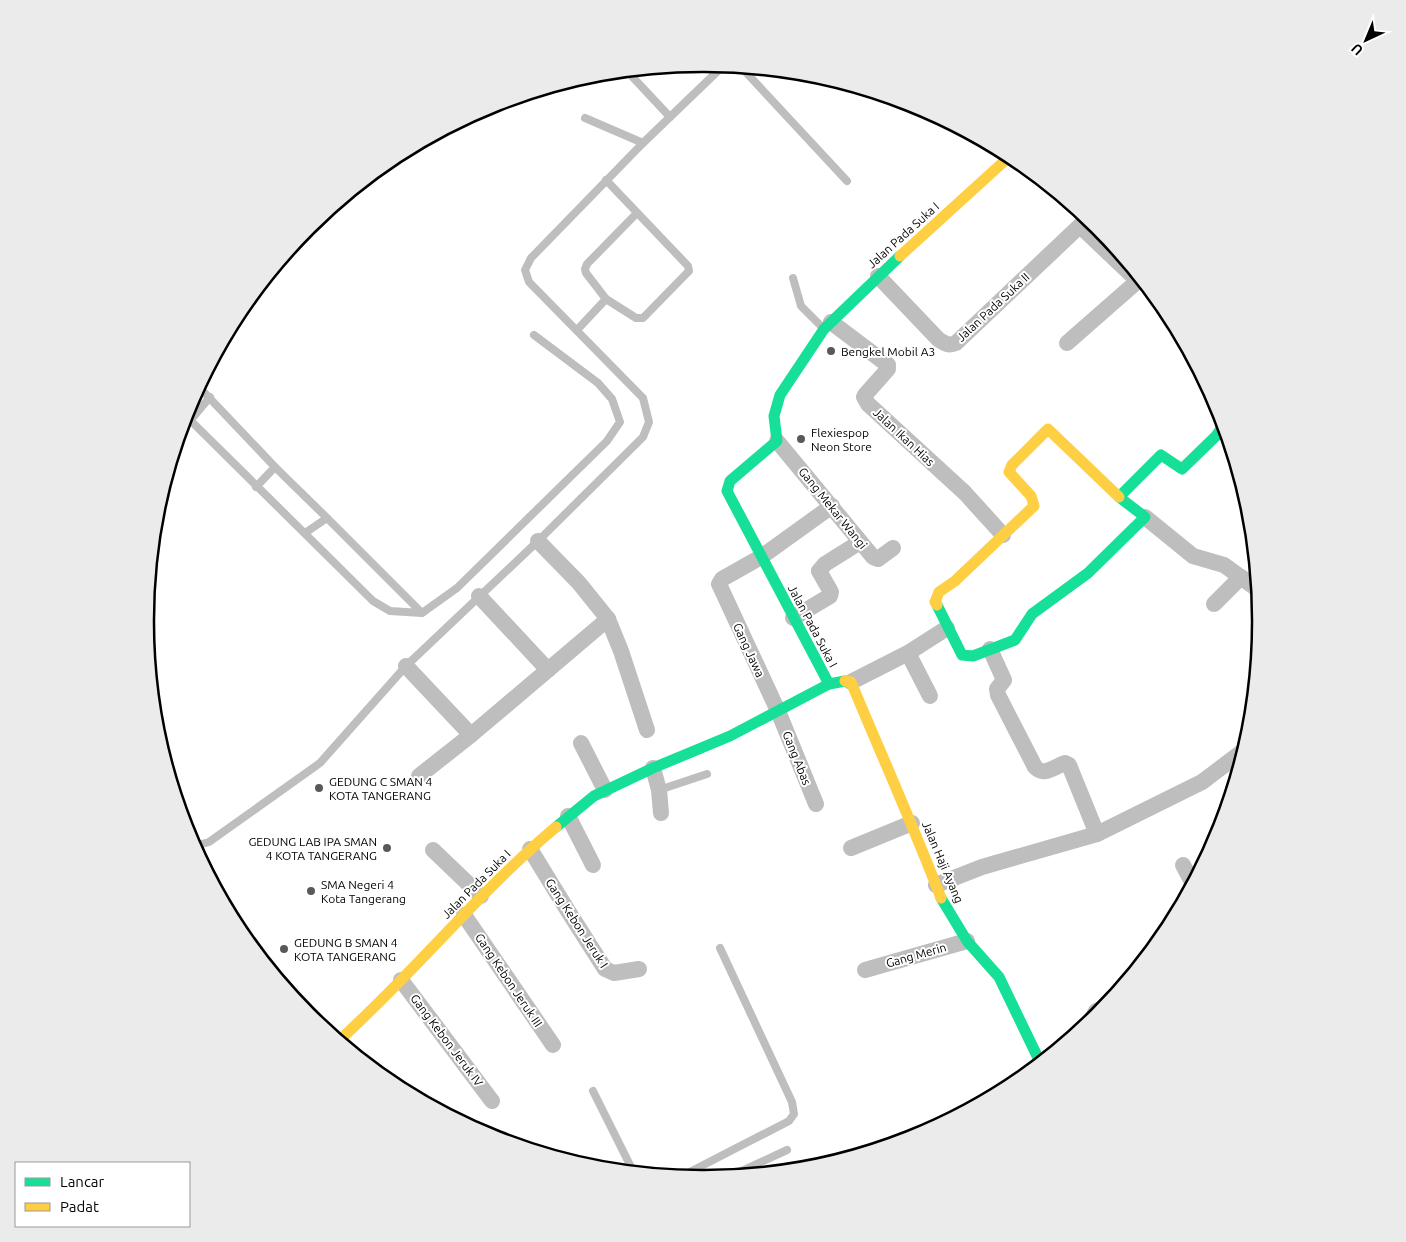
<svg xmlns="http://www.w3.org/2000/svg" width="1406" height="1242" viewBox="0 0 1406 1242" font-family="Ubuntu,sans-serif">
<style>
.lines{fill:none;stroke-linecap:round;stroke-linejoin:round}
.lane{stroke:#bebebe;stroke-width:8}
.street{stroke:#bebebe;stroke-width:16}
.fast{stroke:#16e098;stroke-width:11}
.slow{stroke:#ffcf43;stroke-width:11}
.poi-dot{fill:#595959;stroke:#fff;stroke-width:2}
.labels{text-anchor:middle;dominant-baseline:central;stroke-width:4;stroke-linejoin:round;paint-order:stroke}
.street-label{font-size:12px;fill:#000;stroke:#fff}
.poi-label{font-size:12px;fill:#000;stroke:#fff;text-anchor:start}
.rim{fill:none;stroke:#000;stroke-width:2.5}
</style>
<rect width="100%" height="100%" fill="#fff"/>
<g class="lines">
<g class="lane">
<path d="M742 68 847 181"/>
<path d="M627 71 670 117"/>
<path d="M585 118 643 143"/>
<path d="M793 278 801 306 822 327"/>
<path d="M606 299 586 273 585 269 587 264 636 214"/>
<path d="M577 330 606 299 636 318H643L689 271 688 266 606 180"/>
<path d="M199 387 275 467 256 487"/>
<path d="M186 416 373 601 390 611 422 613 457 588 607 441 620 422 612 399 598 383 534 335"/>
<path d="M190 421 210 397"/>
<path d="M275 467 327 518"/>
<path d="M305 533 327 518 422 613"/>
<path d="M659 790 707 774"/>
<path d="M194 846 209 842 320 763 406 666 538 541 643 437 649 422 643 398 529 282 525 270 531 258 643 143 723 66"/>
<path d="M593 1091 633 1171"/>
<path d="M733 1175 787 1150"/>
<path d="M682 1176 789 1121 794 1114 792 1102 720 948"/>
</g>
<g class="street">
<path d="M1080 226 1138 281"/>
<path d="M878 276 938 339C945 344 949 346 956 343L1087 219"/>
<path d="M831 322 888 365V369L865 395 864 397 868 404 965 493 1003 535"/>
<path d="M1067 343 1140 279"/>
<path d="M777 441 873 557 878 559 893 548"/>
<path d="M1145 517 1193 556 1224 565 1257 589"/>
<path d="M538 541 579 583 608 619 621 651 647 730"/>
<path d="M479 596 548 670"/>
<path d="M1214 604 1241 577"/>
<path d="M793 618 830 596 831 592 819 571 825 564 860 542"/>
<path d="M990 649 1004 680 997 689 998 695 1035 767C1044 777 1054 767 1065 763L1069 765 1097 834"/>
<path d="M908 653 930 696"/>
<path d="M406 666 471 735 419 776"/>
<path d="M851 682 908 653 947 628"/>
<path d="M471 735 608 619"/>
<path d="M581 743 605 790"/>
<path d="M653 768 659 790 661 813"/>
<path d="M816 804 778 711 719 584 722 579 761 557 832 506"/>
<path d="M568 816 593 865"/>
<path d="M851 848 912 823"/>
<path d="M530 849 568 911 605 969 614 973 639 969"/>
<path d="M433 850 481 896"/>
<path d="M1183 865 1192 882"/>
<path d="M936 885 982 867 1097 834 1202 782 1243 751"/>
<path d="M464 915 553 1045"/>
<path d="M865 970 967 941"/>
<path d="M401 980 492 1101"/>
<path d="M1092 1019 1096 1011 1103 1008"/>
</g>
<g class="fast">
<path d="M937 605 962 655 973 656 1015 640 1032 614 1088 573 1145 517 1119 497 1161 455 1182 469 1216 436 1223 426"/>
<path d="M829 684 727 491 730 481 777 441 774 416 780 395 824 329 900 256"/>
<path d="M556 827 594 796 653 768 730 736 829 684 845 681"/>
<path d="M941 898 967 941 999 977 1040 1062"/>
</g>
<g class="slow">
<path d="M900 256 1010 156"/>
<path d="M937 605 935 602 939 592 955 581 1034 506 1031 496 1009 472 1012 465 1048 429 1119 497"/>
<path d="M845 681 851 682C881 754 913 825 941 898"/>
<path d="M340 1040C361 1020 382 1000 402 979 453 927 501 873 556 827"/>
</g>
</g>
<g class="poi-dot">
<circle cx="831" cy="351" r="5"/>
<circle cx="801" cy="439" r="5"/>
<circle cx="319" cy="788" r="5"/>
<circle cx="387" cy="848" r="5"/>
<circle cx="311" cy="891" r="5"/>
<circle cx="284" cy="949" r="5"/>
</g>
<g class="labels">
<g class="street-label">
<text transform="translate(903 235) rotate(-42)">Jalan Pada Suka I</text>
<text transform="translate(993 307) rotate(-43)">Jalan Pada Suka II</text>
<text transform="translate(904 437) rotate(43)">Jalan Ikan Hias</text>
<text transform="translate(833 508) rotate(51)">Gang Mekar Wangi</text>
<text transform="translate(813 626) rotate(62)">Jalan Pada Suka I</text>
<text transform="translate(749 650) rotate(65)">Gang Jawa</text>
<text transform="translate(797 758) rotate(68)">Gang Abas</text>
<text transform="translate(943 862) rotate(67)">Jalan Haji Ayang</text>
<text transform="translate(476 884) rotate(-45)">Jalan Pada Suka I</text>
<text transform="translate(577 923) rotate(57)">Gang Kebon Jeruk I</text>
<text transform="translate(916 955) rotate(-16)">Gang Merin</text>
<text transform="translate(509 980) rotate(56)">Gang Kebon Jeruk III</text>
<text transform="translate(447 1040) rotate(53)">Gang Kebon Jeruk IV</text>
</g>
<g class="poi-label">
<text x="841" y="351">Bengkel Mobil A3</text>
<text x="811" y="432">Flexiespop<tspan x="811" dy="14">Neon Store</tspan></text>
<text x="329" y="781">GEDUNG C SMAN 4<tspan x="329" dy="14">KOTA TANGERANG</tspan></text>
<text x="377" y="841" text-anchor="end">GEDUNG LAB IPA SMAN<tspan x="377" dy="14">4 KOTA TANGERANG</tspan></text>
<text x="321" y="884">SMA Negeri 4<tspan x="321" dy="14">Kota Tangerang</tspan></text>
<text x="294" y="942">GEDUNG B SMAN 4<tspan x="294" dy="14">KOTA TANGERANG</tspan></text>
</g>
</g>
<path d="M0 0H1406V1242H0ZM702 72H704A548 548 0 0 1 1252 620V622A548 548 0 0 1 704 1170H702A548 548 0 0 1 154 622V620A548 548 0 0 1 702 72Z" fill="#ebebeb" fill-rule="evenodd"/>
<path class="rim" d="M702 72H704A548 548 0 0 1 1252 620V622A548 548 0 0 1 704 1170H702A548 548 0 0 1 154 622V620A548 548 0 0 1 702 72Z"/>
<rect x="15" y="1162" width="175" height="65" fill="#ffffff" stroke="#999999"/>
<rect x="25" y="1178" width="25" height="8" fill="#16e098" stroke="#999999"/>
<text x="60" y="1187" font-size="15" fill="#000000">Lancar</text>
<rect x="25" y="1203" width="25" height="8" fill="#ffcf43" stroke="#999999"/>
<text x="60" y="1212" font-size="15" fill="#000000">Padat</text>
<g transform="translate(1366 40) rotate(224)" stroke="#ffffff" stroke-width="4" paint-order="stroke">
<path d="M0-4L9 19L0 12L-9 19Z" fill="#000000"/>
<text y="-8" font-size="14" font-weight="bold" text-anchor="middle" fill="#000000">U</text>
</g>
</svg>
